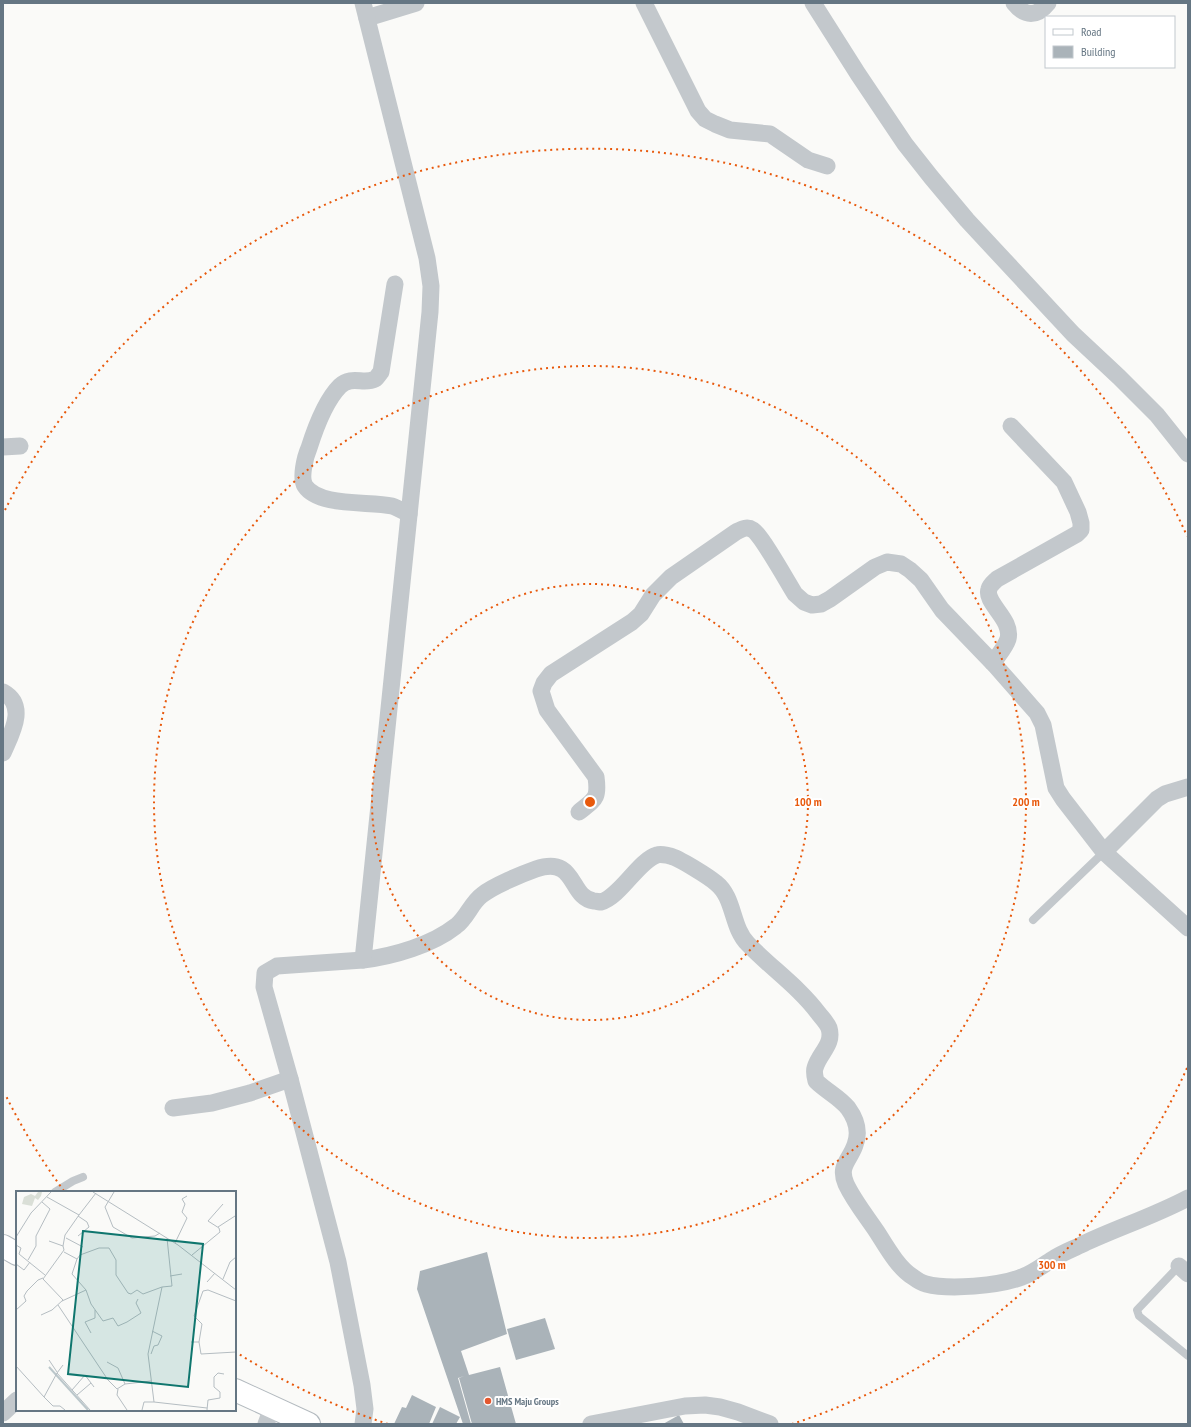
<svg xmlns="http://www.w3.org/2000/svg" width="1191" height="1427" viewBox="0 0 1191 1427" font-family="'PT Sans Narrow',sans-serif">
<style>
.building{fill:#aab3b9}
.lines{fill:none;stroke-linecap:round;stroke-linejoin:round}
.secondary-casing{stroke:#b3babf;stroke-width:24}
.lane{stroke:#c3c8cc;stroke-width:8}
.street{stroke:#c3c8cc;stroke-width:17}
.secondary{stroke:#fff;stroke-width:22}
.ring{fill:none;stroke:#e8590c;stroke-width:2;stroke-dasharray:2 4}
.poi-dot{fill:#e4572e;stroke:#fff;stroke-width:1.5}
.labels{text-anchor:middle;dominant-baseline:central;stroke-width:4;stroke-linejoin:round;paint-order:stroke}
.poi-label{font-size:10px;font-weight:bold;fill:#657683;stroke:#fff;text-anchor:start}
.inset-river{fill:none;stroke:#bbc7cb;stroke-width:2}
.inset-road{fill:none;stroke:#b5bdc2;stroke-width:1}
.view{fill:#0f766e;fill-opacity:0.15;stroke:#0f766e;stroke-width:2}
.inset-edge{fill:none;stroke:#657683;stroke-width:2}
.centre{fill:#e8590c;stroke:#fff;stroke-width:2}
.ring-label{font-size:12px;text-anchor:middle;font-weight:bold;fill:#e8590c;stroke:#fff;stroke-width:4;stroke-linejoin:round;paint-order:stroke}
</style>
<rect width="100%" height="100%" fill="#fafaf8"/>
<g class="building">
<path d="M487 1252 507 1334 461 1351 469 1375 500 1367 516 1424H472L459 1378 464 1376 458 1378 471 1424H463L417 1289 420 1271Z"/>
<path d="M545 1318 555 1349 516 1360 507 1329Z"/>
<path d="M412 1395 436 1407 429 1424H394L402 1407 406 1408Z"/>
<path d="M440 1407 460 1417 456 1424H432Z"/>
<path d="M679 1415 684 1424H663Z"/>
</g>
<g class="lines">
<defs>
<g id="secondary">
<path d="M3 1246 17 1254"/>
<path d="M235 1390 309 1424"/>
</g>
</defs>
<use href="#secondary" class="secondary-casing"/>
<g class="lane">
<path d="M1033 920 1104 852"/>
<path d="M55 1192 73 1181 83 1177"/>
<path d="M1179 1266 1137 1310 1139 1316 1188 1356"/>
</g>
<g class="street">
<path d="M644 3 698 111 705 119 715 124 730 130 770 134 808 160 827 166"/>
<path d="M813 3 858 74 905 144 931 177 967 220 1073 334 1119 377 1157 415 1188 454"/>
<path d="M1014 3C1025 17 1037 17 1048 3"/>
<path d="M367 18 416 3"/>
<path d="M395 284 381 372C379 374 377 378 375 379 364 385 352 375 340 386 326 400 315 429 309 448 305 457 300 478 305 486 319 507 369 501 392 506 398 508 403 511 409 514"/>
<path d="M3 447 20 446"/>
<path d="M993 663C998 655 1005 648 1008 639 1013 619 984 603 989 589 990 585 994 582 997 579L1077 534 1081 530V523L1078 512 1064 482 1011 426"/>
<path d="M3 692C28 706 11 734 3 753"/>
<path d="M579 812C595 799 599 799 596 777L547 710 541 691 544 683 551 674 632 622 641 614 653 595 671 577 736 532C742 529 747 526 753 530 762 536 788 583 795 594L804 602 812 605 821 604 830 599 875 567 887 562 901 564 910 570 921 580 942 610 993 663 1037 713 1043 725 1056 788 1063 799 1104 852 1188 928"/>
<path d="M1104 852 1157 799 1165 794 1188 787"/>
<path d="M363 960C394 956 432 945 456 926 467 918 471 903 482 895 493 886 522 874 536 869 577 855 569 898 594 901 595 901 600 902 601 902 620 897 639 860 657 855 660 854 667 855 670 856 679 858 709 877 716 883 735 898 731 927 748 944 771 968 799 987 819 1014 823 1019 827 1023 829 1028 834 1045 819 1053 815 1068 814 1071 815 1077 816 1081 826 1091 839 1097 848 1108 856 1119 860 1132 855 1145 850 1160 838 1166 846 1184 854 1201 867 1217 877 1232 886 1246 898 1268 913 1277 917 1280 922 1283 926 1284 949 1290 999 1286 1022 1277 1033 1273 1043 1265 1053 1259 1062 1253 1073 1249 1083 1244 1117 1228 1154 1216 1188 1198"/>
<path d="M173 1108 212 1103 250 1093 290 1079"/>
<path d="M1179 1266 1188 1274"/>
<path d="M3 1413 17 1400"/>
<path d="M266 1424 272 1408"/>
<path d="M363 1424 365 1409 362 1385 338 1262 290 1079 264 987 265 973 277 966 363 960 430 312 431 286 427 258 363 3"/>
<path d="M591 1424 685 1406 705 1405 720 1407 738 1412 770 1424"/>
</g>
<use href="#secondary" class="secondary"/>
</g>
<g class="ring">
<circle cx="590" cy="802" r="218"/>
<circle cx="590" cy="802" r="436"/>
<path d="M1187 1068A654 654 0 0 1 792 1424M388 1424A654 654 0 0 1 239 1354M64 1191A654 654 0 0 1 5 1094M5 510A654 654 0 0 1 1187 536"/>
</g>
<circle class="poi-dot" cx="488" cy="1401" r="4"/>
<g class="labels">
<g class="poi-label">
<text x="496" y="1401">HMS Maju Groups</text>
</g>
</g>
<g transform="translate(16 1191)">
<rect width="220" height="220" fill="#fafaf8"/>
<path d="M22 1H26L25 5 22 9 19 7 16 15 6 13 8 6 15 3 19 5Z" fill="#dadfd7"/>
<path class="inset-river" d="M33 176 72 219"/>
<path class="inset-road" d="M77 1 162 54 220 99M98 1 89 16 97 36 116 47 139 45 144 42M31 6 63 24 49 44 47 55M63 24 80 2M202 36 219 25M62 45 73 36 71 31 62 25M0 46 15 22 35 1M50 47 67 56M151 47 156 95 146 96 132 163 138 211 191 217M159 52 171 27 166 21 169 13 166 8 171 5M0 54 5 57 3 63 29 84M48 61 61 68 56 83 70 99 75 113 87 130 97 127 102 135 111 131 125 122 120 112 122 108M176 64 204 41 203 37 192 30 207 13M61 68 64 64 83 57H93L100 69V84L112 102 115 103 121 99 127 103 146 96M12 69 20 55V45L34 18 26 11M0 73 8 79 14 71M154 85 166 83M207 88 214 71 220 66M191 91 199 82M46 110 70 99M42 114 92 189 101 198 109 193 135 190M0 119 10 110 8 105 11 100 22 89 27 87M25 124 36 119 47 109 27 88 48 59 47 55 33 50M75 142 69 131 79 127V119M175 151H183L185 163 220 161M183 151 186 133 178 125 187 100 192 99 220 110M135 163 138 155 142 154 146 145 136 140M33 169 41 181M91 171 102 177 109 193M47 174 41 182 74 219M0 175 28 206 37 215H44L49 219M102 198 101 204 111 219M56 199 69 184 78 196M61 204 75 192M28 206 41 182M126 219 128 211H138M191 219 192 209 204 207V201L198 196V186L202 182 208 183"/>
<path class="view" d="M67 40 187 53 172 196 52 183Z"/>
<rect width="220" height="220" class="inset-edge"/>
</g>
<circle cx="590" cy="802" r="6" class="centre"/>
<g class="ring-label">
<text x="808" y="806">100 m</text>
<text x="1026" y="806">200 m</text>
<text x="1052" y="1269">300 m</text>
</g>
<rect width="1191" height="1427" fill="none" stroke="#657683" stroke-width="8"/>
<rect x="1045" y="16" width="130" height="52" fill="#ffffff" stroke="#c1c8cd"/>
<rect x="1053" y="29" width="20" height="6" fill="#ffffff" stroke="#c1c8cd"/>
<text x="1081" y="36" font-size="12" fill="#657683">Road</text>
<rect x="1053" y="46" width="20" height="12" fill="#aab3b9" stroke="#c1c8cd"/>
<text x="1081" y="56" font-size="12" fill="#657683">Building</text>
</svg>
